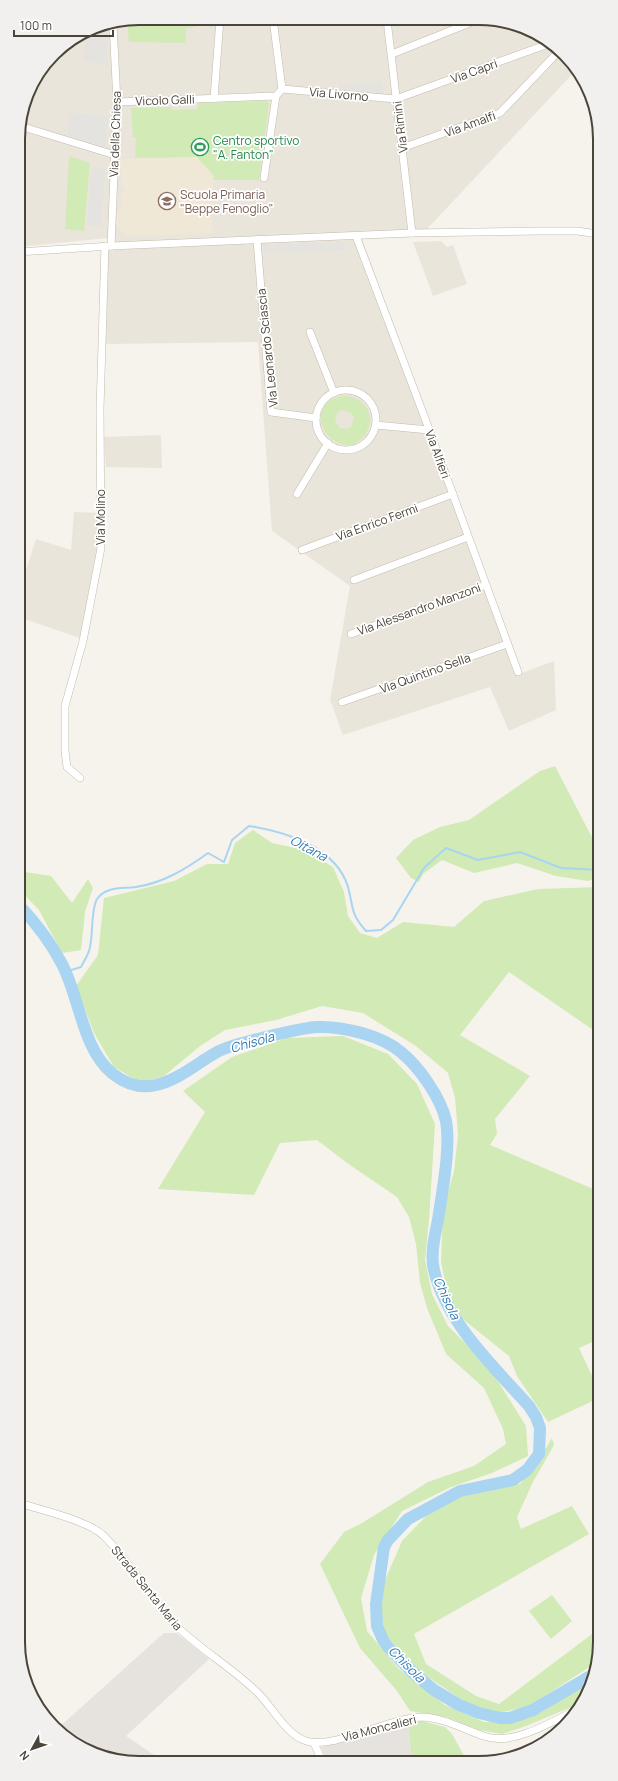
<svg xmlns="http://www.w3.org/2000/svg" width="618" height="1781" viewBox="0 0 618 1781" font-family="Manrope,sans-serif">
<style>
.residential{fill:#eae5da}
.industrial{fill:#e6e2dd}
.education{fill:#efe8d6}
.green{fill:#d2eab5;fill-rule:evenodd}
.parking{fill:#e5e3e0}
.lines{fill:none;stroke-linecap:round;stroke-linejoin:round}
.stream{stroke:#a9d4f2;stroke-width:2}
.river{stroke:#a9d4f2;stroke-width:12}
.minor-casing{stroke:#c2bbae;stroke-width:8}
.minor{stroke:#fff;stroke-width:7}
.labels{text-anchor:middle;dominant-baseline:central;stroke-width:3.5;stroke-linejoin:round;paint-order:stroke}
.street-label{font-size:12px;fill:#4b4439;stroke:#fff}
.leisure-label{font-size:12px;fill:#27864d;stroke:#fff;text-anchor:start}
.education-label{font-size:12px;fill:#785e54;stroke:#fff;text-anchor:start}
.water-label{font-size:13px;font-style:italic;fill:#2e7ab2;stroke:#fff}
.rim{fill:none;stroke:#4b4439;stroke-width:2}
</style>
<rect width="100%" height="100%" fill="#f6f3ec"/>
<g class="residential">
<path d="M139 18 390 20 391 25 405 20H503L539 34 565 53 576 70 428 228 423 237 362 239 522 673 554 661 556 710 509 731 490 687 343 735 330 700 350 586 272 531 258 342 106 344 108 238 18 247V130L30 85 59 48 93 27Z"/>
<path d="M441 241 447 247 453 245 467 284 433 296 413 242Z"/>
<path d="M161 435 162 468 106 467 104 437Z"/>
<path d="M74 512 98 513 99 546 80 638 19 617V592L36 539 71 550Z"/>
</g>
<g class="industrial">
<path d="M164 1633H176L209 1659 126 1736 163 1761H115L85 1750 56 1730Z"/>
<path d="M408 1722 412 1761H327L321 1747Z"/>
</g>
<path class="education" d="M197 157 214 176 212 233 129 236 119 230 116 225V210L122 209 121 193 125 191V188L121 185V170L118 168V159Z"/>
<g class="green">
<path d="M139 18H196L195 27 186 28V43L129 42 127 20Z"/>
<path d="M267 101 269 104 259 180H213L214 176 197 157 135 158 136 137H133L131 108 172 107V110L197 109 198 103Z"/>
<path d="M69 156 90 163 84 231 65 229Z"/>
<path d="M342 396C362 395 378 414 366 433 343 471 292 408 342 396ZM342 410 351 413 354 418 351 427 346 429 340 428 335 421 337 413Z"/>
<path d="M555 766 599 851V877L588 881 556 876 517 863 474 873 442 860 423 874 419 882 411 878 396 858 413 840 440 827 469 820 540 771Z"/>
<path d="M253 830 272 843 305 850 333 867 344 892 348 916 360 933 377 938 403 922 454 927 484 901 538 889 599 887V1034L509 972 460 1035 530 1076 495 1119 497 1134 490 1145 591 1188H599V1339L579 1348 599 1391V1398L548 1422 517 1376 509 1356 459 1316 449 1301 441 1262 443 1208 454 1172 458 1134 455 1098 448 1073 416 1046 363 1013 322 1006 276 1020 225 1030 200 1046 164 1076 141 1083 114 1067 94 1033 76 986 98 955 104 898 174 881 207 864H228L235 843Z"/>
<path d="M19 871 51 876 72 903 88 879 93 888 85 912 81 950 62 953 39 910 19 889Z"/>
<path d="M343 1036 388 1054 417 1084 435 1124 429 1220 425 1260 432 1294 448 1326 489 1367 526 1426 528 1456 492 1473 451 1487 402 1511 374 1555 361 1598 367 1631 399 1669 445 1705 484 1722 517 1721 542 1712 578 1688 593 1681 591 1688 583 1702 526 1726 502 1734 479 1730 446 1717 410 1711 397 1691 360 1648 320 1564 344 1532 362 1523 428 1482 474 1466 506 1444 503 1429 484 1388 446 1354 427 1308 420 1283 416 1244 409 1217 397 1197 347 1163 317 1140 280 1143 254 1195 158 1189 205 1112 183 1091 232 1057 287 1038Z"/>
<path d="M552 1438 554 1445 533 1482 517 1517 521 1529 572 1506 589 1534 414 1634 426 1664 476 1696 499 1704 600 1628V1650L597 1662 528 1707 497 1713 465 1702 415 1668 381 1629 382 1587 402 1541 431 1511 464 1494 520 1484 534 1468Z"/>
<path d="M552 1595 572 1621 551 1639 529 1611Z"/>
<path d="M422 1721 445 1727 452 1734 467 1761H412L408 1722Z"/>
</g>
<g class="parking">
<path d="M331 19 374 20V23L331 26Z"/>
<path d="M106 24 108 67 84 60 85 32 93 27Z"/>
<path d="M381 82 383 98 339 94V84Z"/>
<path d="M69 113 108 116 105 147 67 135Z"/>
<path d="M91 168 105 169 101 226H87Z"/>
<path d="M345 242V250L264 253V245Z"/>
</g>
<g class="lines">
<path class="stream" d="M65 972 81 967C84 961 89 954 90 947 93 935 91 909 97 899 106 886 122 889 136 887 163 883 186 869 208 853L224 862 232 840 249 826C286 832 336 847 348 887 354 909 350 913 366 931L381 930 393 920 424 868 446 848 478 860 520 852 561 868 599 870"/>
<path class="river" d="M19 905C35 922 51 943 62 964 80 998 82 1049 113 1074 126 1084 140 1089 156 1085 179 1080 198 1062 219 1051 231 1045 246 1042 258 1039 278 1034 297 1029 316 1027 342 1026 382 1035 402 1053 419 1067 441 1098 446 1121 451 1148 442 1192 438 1220 435 1235 430 1255 434 1270 446 1322 494 1367 529 1406L536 1417 540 1428 539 1454 527 1470 513 1480 460 1491 408 1519 388 1540 384 1547 376 1604 377 1626 383 1640 388 1647 411 1671 434 1690 459 1705 479 1713 500 1718H510L533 1710 594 1674"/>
<defs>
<g id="minor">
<path d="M273 19 282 89"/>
<path d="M387 20 412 233"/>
<path d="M392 54 477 20"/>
<path d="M282 89 396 99 551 43"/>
<path d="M214 98 220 19"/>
<path d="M117 102 276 96 282 89"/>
<path d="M20 126 115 155"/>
<path d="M402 148 500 113 560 50"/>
<path d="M264 178 276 96"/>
<path d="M356 236 426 421 518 672"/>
<path d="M257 240 271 412 316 418"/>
<path d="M111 246 117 102 113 23"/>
<path d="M18 252 111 246 412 233 540 231H577L598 234"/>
<path d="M310 332 334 393"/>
<circle cx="346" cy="420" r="30"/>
<path d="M376 425 429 430"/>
<path d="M297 494 328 443"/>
<path d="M302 550 453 494"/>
<path d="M354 580 468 537"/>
<path d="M351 634 486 585"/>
<path d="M342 702 507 644"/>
<path d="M80 778 67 767 65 751V706L83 641 101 548 100 409 105 246"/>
<path d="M20 1503C43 1511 87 1520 104 1536 122 1554 138 1578 154 1599 160 1606 165 1615 172 1622 198 1648 231 1667 257 1692 272 1706 286 1735 306 1741 333 1750 391 1717 423 1717 445 1718 467 1731 487 1737 515 1745 553 1721 578 1709"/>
<path d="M314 1743 322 1761"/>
</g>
</defs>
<use href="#minor" class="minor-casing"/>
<use href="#minor" class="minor"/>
</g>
<defs>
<symbol id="stadium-ring" viewBox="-11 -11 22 22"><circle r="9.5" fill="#fff" stroke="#2e9e5b" stroke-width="1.5"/><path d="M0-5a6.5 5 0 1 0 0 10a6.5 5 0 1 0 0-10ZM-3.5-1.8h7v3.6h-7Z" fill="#2e9e5b"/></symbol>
<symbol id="school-ring" viewBox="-11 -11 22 22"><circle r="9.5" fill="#fff" stroke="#8d6e63" stroke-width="1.5"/><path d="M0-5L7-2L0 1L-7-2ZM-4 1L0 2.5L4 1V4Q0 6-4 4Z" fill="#8d6e63"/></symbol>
</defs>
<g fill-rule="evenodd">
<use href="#stadium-ring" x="190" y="137" width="20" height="20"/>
<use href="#school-ring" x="157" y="191" width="20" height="20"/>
</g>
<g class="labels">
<g class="street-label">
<text transform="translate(474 71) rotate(-20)">Via Capri</text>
<text transform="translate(339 94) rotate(5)">Via Livorno</text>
<text transform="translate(165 100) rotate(-2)">Vicolo Galli</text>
<text transform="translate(470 124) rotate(-20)">Via Amalfi</text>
<text transform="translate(400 127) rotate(-97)">Via Rimini</text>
<text transform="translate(115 134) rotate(-88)">Via della Chiesa</text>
<text transform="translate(267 348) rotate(-96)">Via Leonardo Sciascia</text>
<text transform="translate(438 454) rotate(70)">Via Alfieri</text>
<text transform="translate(100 517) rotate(-90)">Via Molino</text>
<text transform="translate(377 522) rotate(-20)">Via Enrico Fermi</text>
<text transform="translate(419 609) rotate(-20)">Via Alessandro Manzoni</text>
<text transform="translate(425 673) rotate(-20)">Via Quintino Sella</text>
<text transform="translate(147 1588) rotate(51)">Strada Santa Maria</text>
<text transform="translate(379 1728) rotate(-14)">Via Moncalieri</text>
</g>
<g class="leisure-label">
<text x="213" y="140">Centro sportivo<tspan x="213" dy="14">"A. Fanton"</tspan></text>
</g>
<g class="education-label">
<text x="180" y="194">Scuola Primaria<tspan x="180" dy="14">"Beppe Fenoglio"</tspan></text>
</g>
<g class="water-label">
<text transform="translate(309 848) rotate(28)">Oitana</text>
<text transform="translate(252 1042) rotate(-16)">Chisola</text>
<text transform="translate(447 1298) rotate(65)">Chisola</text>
<text transform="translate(407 1664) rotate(45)">Chisola</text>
</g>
</g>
<path d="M0 0H618V1781H0ZM139 25H479A114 114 0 0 1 593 139V1642A114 114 0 0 1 479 1756H139A114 114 0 0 1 25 1642V139A114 114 0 0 1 139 25Z" fill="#f1f0ef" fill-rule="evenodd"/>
<path class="rim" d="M139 25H479A114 114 0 0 1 593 139V1642A114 114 0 0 1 479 1756H139A114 114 0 0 1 25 1642V139A114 114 0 0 1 139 25Z"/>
<g transform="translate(32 1749) rotate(230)" stroke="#ffffff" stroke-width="3" paint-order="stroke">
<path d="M0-3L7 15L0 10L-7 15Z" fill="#4b4439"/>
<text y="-6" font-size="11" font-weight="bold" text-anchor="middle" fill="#4b4439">N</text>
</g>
<path d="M14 30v6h99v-6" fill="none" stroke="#4b4439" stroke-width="2"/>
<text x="20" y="30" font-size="12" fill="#4b4439" stroke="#ffffff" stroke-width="3" paint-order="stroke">100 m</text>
</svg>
